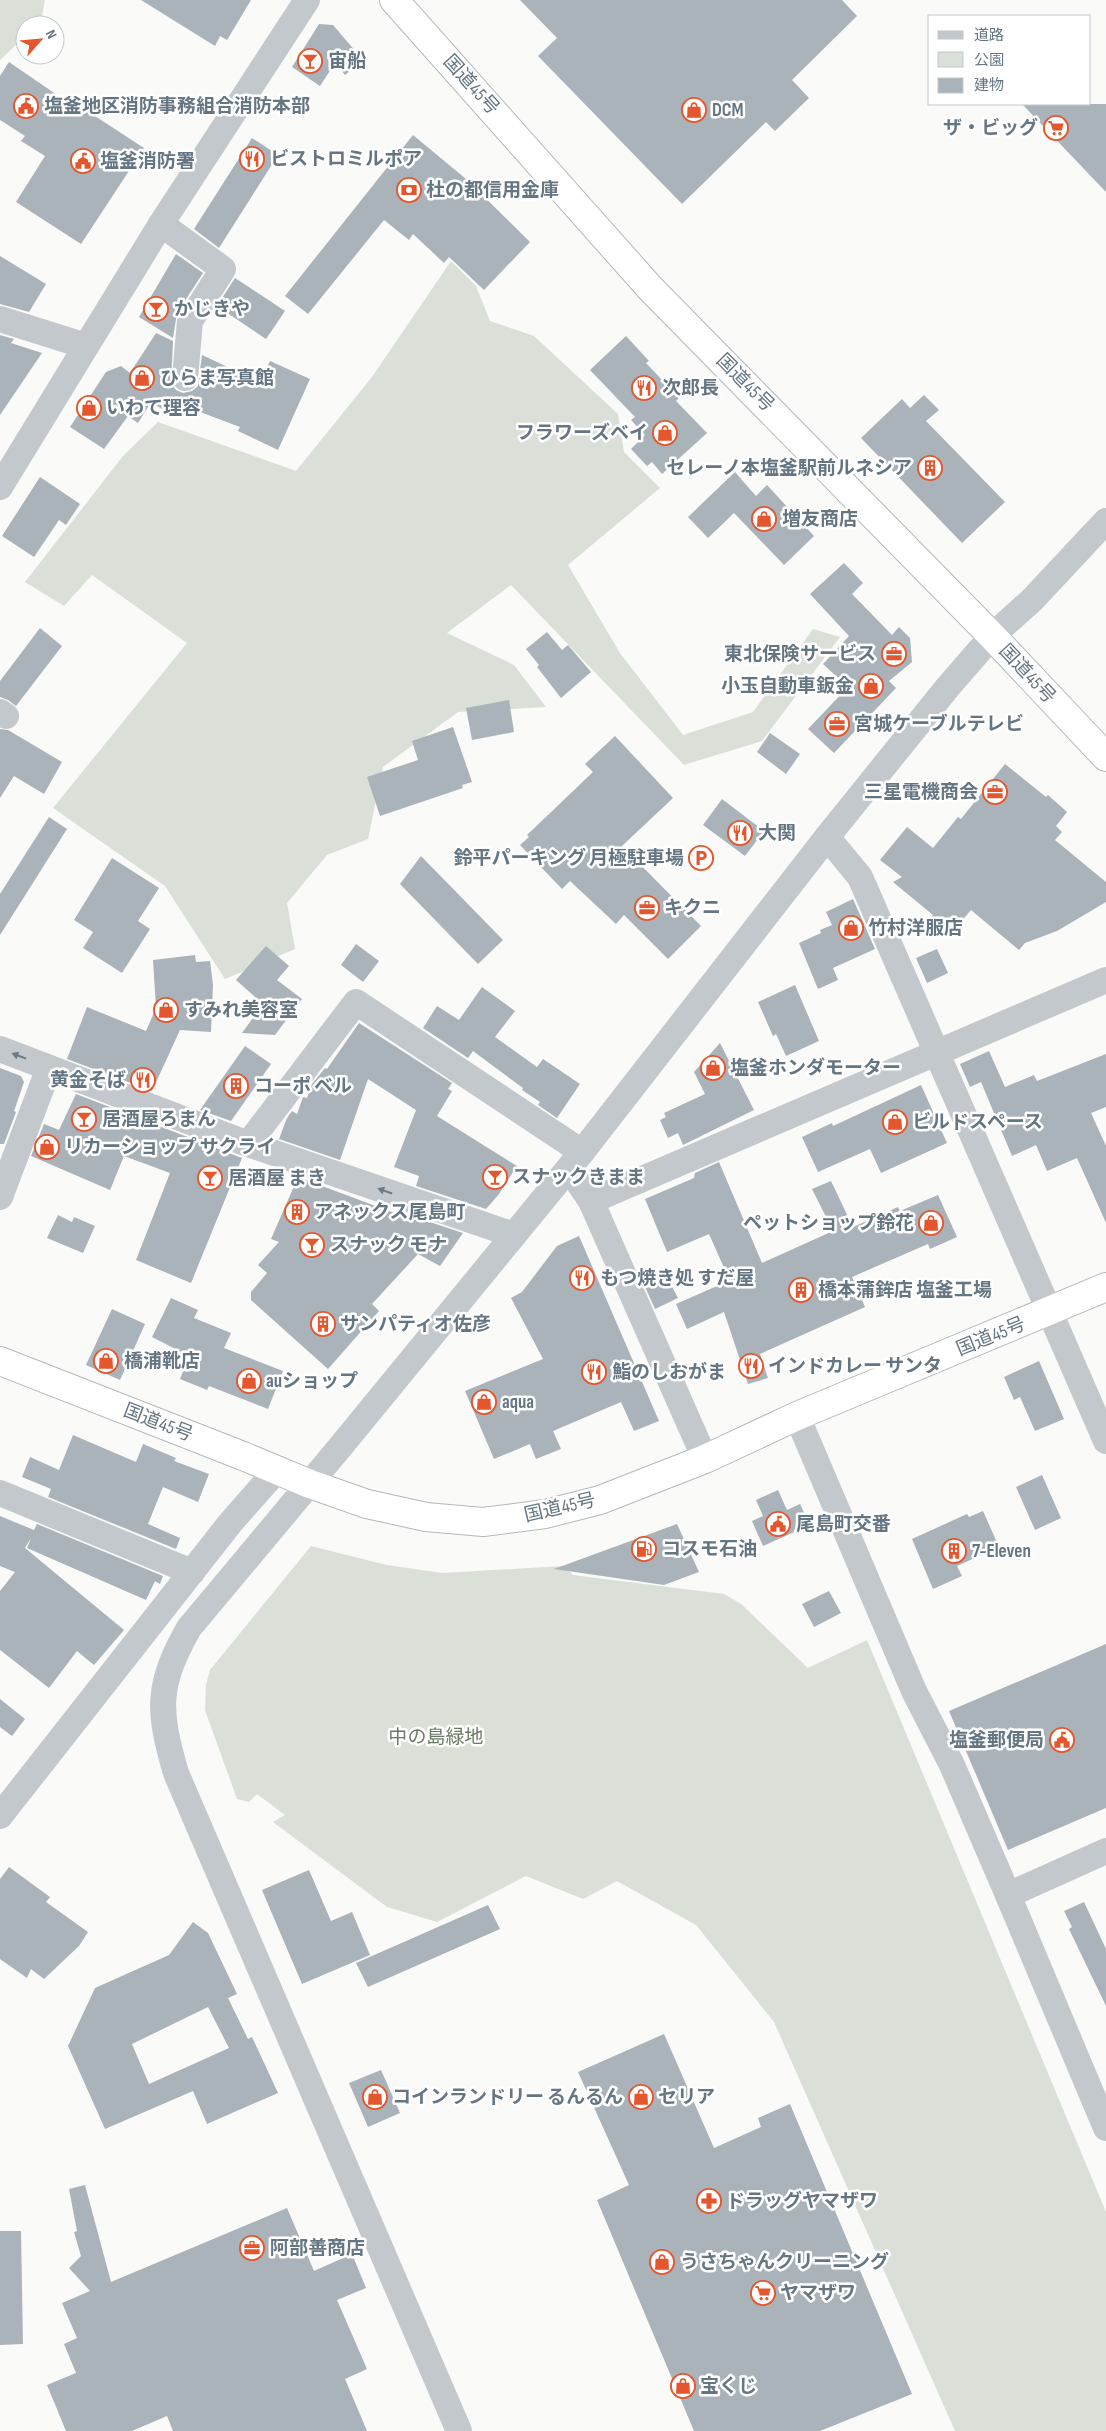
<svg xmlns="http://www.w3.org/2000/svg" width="1106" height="2431" viewBox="0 0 1106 2431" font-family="'Sofia Sans Condensed','Noto Sans JP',sans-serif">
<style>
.green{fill:#dadfd7}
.building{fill:#aab3b9;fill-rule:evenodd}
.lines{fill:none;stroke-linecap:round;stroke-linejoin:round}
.highway-casing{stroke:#b4b9bd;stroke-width:30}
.minor{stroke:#c3c8cc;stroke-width:26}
.highway{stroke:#fff;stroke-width:28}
.oneway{fill:#6a7a87}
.labels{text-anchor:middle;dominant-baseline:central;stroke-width:5;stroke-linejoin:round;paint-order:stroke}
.poi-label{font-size:19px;font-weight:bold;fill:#657683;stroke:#fff;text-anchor:start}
.street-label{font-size:19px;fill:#657683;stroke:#fff}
.park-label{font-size:19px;fill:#687a64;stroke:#fff}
</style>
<rect width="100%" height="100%" fill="#fafaf8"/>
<g class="green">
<path d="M0 0H45L41 21 37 25H25V36L0 60Z"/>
<path d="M451 261 476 286 490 321 534 336 618 414 624 452 660 488 568 565 620 653 683 735 753 712 813 629 840 637 762 741 684 765 511 585 447 633 514 665 546 707 458 712 383 767 368 839 327 855 287 903 295 949 225 979 165 886 53 808 187 643 92 575 64 606 25 582 123 456 158 422 296 471 372 377Z"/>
<path d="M311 1546 387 1565 442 1573 564 1566 573 1575 724 1594 741 1604 808 1668 867 1640 1106 2212V2431H955L774 2022 696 1925 617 1881 583 1899 526 1876 437 1922 387 1907 273 1822 285 1815 257 1794 249 1802 237 1799 205 1710 206 1685 210 1670Z"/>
</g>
<g class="building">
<path d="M141 0H251L227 40 220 36 215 46Z"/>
<path d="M520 0H842L857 16 792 80 809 98 775 131 766 122 682 204 538 56 557 38Z"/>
<path d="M319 24 333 25 363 60 345 75 335 63 320 86 292 67Z"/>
<path d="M9 62 76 108 78 105 144 148 81 244 16 202 45 156 21 141 25 136 0 120V76Z"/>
<path d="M1022 104H1106V192Z"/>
<path d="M413 135 466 179 530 242 484 290 449 257 444 263 413 234 409 240 384 220 308 314 285 296Z"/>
<path d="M252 138 278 155 219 248 194 229Z"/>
<path d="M176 254 203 273 177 313 173 338 139 317Z"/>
<path d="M0 256 46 284 29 312 0 304Z"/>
<path d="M235 278 285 311 266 339 217 306Z"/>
<path d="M156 333 173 341 171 384 176 390 183 393 192 391 198 386 202 355 260 382 270 361 310 379 278 450 238 431 240 427 171 401 165 411 151 402 138 423 128 416 104 449 70 427 106 372 121 366 130 373Z"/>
<path d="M0 335 14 339 11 343 42 353 0 415Z"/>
<path d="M626 336 649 361 646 363 679 398 676 401 707 433 662 474 652 462 647 466 631 449 645 435 631 420 635 417 590 370Z"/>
<path d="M924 395 939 410 926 421 1005 502 962 543 861 438 902 399 910 408Z"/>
<path d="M735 472 756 496 767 485 814 536 784 565 734 513 708 538 688 517Z"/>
<path d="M40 477 80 504 66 525 59 520 34 557 2 536Z"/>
<path d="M844 563 863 583 852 594 892 635 899 627 910 638 912 662 889 681 896 688 834 753 808 729 848 687 823 664 849 636 810 594Z"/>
<path d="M40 628 62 646 16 706 8 700 0 697V681Z"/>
<path d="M547 632 562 650 568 645 591 672 561 698 537 667 539 665 526 649Z"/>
<path d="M509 700 514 732 472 740 466 708Z"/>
<path d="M453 727 472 782 462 785 463 788 380 816 367 777 418 760 412 741Z"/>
<path d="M0 729 8 730 62 762 44 794 14 776 0 798Z"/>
<path d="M770 733 800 754 786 774 757 752Z"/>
<path d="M615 736 673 798 622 846 701 926 668 959 624 915 616 924 570 881 562 889 520 845 529 837 527 835 593 772 585 764Z"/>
<path d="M1005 764 1046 797 1048 795 1067 812 1056 826 1062 832 1055 840 1106 882V902L1057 931 1025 943 1019 950 971 910 949 936 929 919 933 915 893 882 902 877 880 860 907 827 933 848 958 817 961 819Z"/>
<path d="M722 799 764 831 745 856 703 825Z"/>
<path d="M49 817 67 829 0 935V894Z"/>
<path d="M421 856 503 940 478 964 400 884Z"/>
<path d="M112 858 159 888 138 921 150 929 122 973 83 948 93 932 74 920Z"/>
<path d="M853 899 875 949 833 968 838 980 818 989 799 943 821 933 820 930 832 925 826 912Z"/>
<path d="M356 944 379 961 363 982 341 965Z"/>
<path d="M266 946 289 966 277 980 302 999 275 1035 242 1033 263 1004 236 980Z"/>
<path d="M937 949 948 973 927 983 916 958Z"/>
<path d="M195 955 196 962 210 961 213 985 211 1032 180 1030 152 1091 67 1059 87 1007 146 1031 156 1008 153 960Z"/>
<path d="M795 985 819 1041 786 1056 776 1034 773 1036 758 1002Z"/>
<path d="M482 987 515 1011 495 1037 537 1067 543 1059 580 1084 557 1118 538 1105 540 1102 522 1090 523 1088 473 1051 468 1058 423 1028 437 1006 459 1020Z"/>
<path d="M359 1023 452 1083 448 1089 452 1091 437 1116 517 1166 499 1194 486 1209 416 1186 419 1176 394 1167 416 1110 368 1079 340 1160 279 1139 287 1118 292 1111 297 1114 303 1097 307 1098 312 1084 325 1068 327 1069Z"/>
<path d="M720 1043 754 1110 683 1145 678 1133 668 1138 660 1120 666 1117 664 1113 705 1094 694 1072Z"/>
<path d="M245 1046 271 1064 231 1121 200 1110Z"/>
<path d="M989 1051 1005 1087 1034 1075 1037 1081 1106 1054V1107L1091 1113 1106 1146V1223L1077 1158 1047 1171 1036 1145 1012 1156 981 1082 970 1087 960 1064Z"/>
<path d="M0 1068 21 1076 24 1082 14 1111 16 1112 4 1144H0Z"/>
<path d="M921 1085 947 1143 881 1173 870 1149 818 1172 802 1137 832 1123 833 1126Z"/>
<path d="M76 1094 242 1158 191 1283 136 1260 170 1173 124 1156 110 1190 31 1156 44 1124 59 1130Z"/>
<path d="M719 1162 762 1263 833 1231 812 1189 831 1181 853 1227 898 1207 900 1211 938 1195 957 1237 930 1249 928 1244 852 1277 865 1307 760 1354 768 1378 748 1384 724 1312 687 1329 676 1304 726 1282 725 1280 729 1279 709 1234 667 1252 645 1199 694 1178 695 1173Z"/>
<path d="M298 1177 405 1217 406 1214 463 1233 440 1266 418 1254 372 1304 379 1311 328 1369 251 1300V1292L267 1273 258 1265 279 1242 271 1239Z"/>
<path d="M58 1215 72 1222 74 1217 95 1226 83 1253 47 1238Z"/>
<path d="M579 1236 659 1421 634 1431 621 1402 553 1431 561 1449 536 1459 530 1444 494 1459 465 1391 543 1359 511 1298 522 1292 557 1246Z"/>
<path d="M662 1268 678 1298 655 1309 641 1278Z"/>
<path d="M171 1298 198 1310 194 1318 231 1333 224 1348 283 1371 268 1409 209 1386 207 1390 180 1379 189 1356 152 1337Z"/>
<path d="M112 1309 145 1324 120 1380 86 1365Z"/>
<path d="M1039 1361 1064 1419 1035 1431 1020 1397 1014 1400 1004 1377Z"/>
<path d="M73 1435 136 1462 143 1444 176 1458 174 1461 209 1474 198 1502 163 1487 148 1524 180 1538 176 1549 48 1497 51 1489 22 1477 30 1457 59 1470Z"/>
<path d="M1042 1475 1061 1518 1035 1530 1016 1487Z"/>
<path d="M778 1490 787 1510 800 1504 810 1525 763 1546 752 1521 763 1516 756 1500Z"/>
<path d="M983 1511 999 1547 957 1566 962 1576 933 1589 912 1539 967 1514 969 1517Z"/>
<path d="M0 1516 34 1530 37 1524 163 1576 160 1584 155 1581 146 1600 27 1548 31 1538 25 1548 124 1630 94 1665 77 1651 49 1688 0 1650V1591L15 1572 0 1566Z"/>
<path d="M677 1524 699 1572 664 1585 554 1569Z"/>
<path d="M829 1591 841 1613 814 1627 802 1604Z"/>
<path d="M1106 1644V1808L1008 1850 949 1711Z"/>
<path d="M0 1699 25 1719 12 1736 0 1727Z"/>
<path d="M9 1867 50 1897 46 1902 88 1932 79 1946 44 1979 31 1969 27 1978 0 1959V1879Z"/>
<path d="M309 1870 331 1921 352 1912 370 1955 302 1984 262 1890Z"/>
<path d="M1084 1902 1106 1949V2006L1069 1929 1072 1927 1064 1911Z"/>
<path d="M488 1905 500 1929 368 1987 356 1963Z"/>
<path d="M193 1922 208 1933 237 1994 228 1998 248 2039 252 2037 278 2093 207 2124 193 2091 105 2129 68 2046 95 1988 169 1955ZM208 2007 229 2048 149 2084 132 2044Z"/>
<path d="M664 2034 714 2148 761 2127 758 2118 790 2104 912 2394 820 2431H694L597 2200 629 2185 578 2072Z"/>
<path d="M381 2070 400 2113 368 2127 349 2083Z"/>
<path d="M85 2185 111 2282 287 2208 314 2271 352 2254 366 2288 337 2300 367 2369 345 2379 367 2431H173L167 2416 132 2431H66L47 2385 76 2373 64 2344 77 2338 62 2303 90 2291 69 2268 81 2256 74 2232 77 2231 69 2189Z"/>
<path d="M0 2231H21L23 2344 0 2345Z"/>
</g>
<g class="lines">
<defs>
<g id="highway">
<path d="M394 0 650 288 992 636 1106 757"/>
<path d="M0 1361 243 1456 310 1484 367 1504 426 1517 483 1522 545 1514 600 1500 705 1459 797 1416 1106 1287"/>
</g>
</defs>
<use href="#highway" class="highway-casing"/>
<g class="minor">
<path d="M161 224 223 269 190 321 185 378"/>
<path d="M0 319 86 346"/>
<path d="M0 487 161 224 307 0"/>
<path d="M0 712 6 716"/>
<path d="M827 837 860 877 1106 1441"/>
<path d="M0 1049 248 1144 514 1235"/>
<path d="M248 1144 356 1002 582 1152"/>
<path d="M569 1169 591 1201 1106 980"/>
<path d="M0 1197 49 1068"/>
<path d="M591 1201 705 1459"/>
<path d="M797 1416 914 1691 952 1765 1008 1895 1106 2128"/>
<path d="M0 1493 192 1572"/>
<path d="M0 1816 231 1522 277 1470"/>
<path d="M1008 1895 1106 1851"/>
<path d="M459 2431 176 1773C158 1711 156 1686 189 1628L341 1446 582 1152 827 837 947 688 992 636 1032 600 1106 521"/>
</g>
<use href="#highway" class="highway"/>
</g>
<defs><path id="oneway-solid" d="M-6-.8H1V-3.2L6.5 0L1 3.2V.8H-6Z" transform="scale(1.25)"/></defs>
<g class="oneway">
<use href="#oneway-solid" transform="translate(19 1056) rotate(-159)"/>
<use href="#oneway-solid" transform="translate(385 1191) rotate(-161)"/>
</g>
<defs>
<symbol id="bar-ring" viewBox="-11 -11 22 22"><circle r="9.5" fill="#fff" stroke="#e4572e" stroke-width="1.5"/><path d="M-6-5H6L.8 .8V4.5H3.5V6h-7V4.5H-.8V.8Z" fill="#e4572e"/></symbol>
<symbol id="civic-ring" viewBox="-11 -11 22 22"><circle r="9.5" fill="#fff" stroke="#e4572e" stroke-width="1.5"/><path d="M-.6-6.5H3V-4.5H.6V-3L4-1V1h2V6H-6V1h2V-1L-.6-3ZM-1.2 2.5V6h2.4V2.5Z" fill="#e4572e"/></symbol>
<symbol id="shop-ring" viewBox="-11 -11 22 22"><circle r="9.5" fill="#fff" stroke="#e4572e" stroke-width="1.5"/><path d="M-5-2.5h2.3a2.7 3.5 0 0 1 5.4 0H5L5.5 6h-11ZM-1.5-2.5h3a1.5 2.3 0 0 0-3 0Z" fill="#e4572e"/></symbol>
<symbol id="supermarket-ring" viewBox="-11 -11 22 22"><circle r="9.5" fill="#fff" stroke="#e4572e" stroke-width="1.5"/><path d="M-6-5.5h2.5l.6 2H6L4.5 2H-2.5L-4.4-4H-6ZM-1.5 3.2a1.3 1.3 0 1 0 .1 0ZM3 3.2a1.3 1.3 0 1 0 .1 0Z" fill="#e4572e"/></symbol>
<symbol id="restaurant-ring" viewBox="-11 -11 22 22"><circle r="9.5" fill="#fff" stroke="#e4572e" stroke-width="1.5"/><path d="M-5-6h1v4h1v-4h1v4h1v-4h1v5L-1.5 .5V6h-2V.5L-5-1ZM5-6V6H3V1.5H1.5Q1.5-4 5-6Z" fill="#e4572e"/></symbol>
<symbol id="bank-ring" viewBox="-11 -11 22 22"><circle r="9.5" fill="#fff" stroke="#e4572e" stroke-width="1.5"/><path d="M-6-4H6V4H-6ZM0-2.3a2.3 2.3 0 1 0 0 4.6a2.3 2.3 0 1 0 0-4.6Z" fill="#e4572e"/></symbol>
<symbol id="building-ring" viewBox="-11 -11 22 22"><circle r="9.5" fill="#fff" stroke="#e4572e" stroke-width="1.5"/><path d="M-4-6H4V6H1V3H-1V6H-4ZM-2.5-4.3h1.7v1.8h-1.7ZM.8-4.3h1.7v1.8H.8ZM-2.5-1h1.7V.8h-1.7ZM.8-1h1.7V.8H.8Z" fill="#e4572e"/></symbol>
<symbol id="office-ring" viewBox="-11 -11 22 22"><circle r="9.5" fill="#fff" stroke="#e4572e" stroke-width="1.5"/><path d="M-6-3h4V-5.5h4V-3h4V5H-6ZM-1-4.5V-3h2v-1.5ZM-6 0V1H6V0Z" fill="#e4572e"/></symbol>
<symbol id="parking-ring" viewBox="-11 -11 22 22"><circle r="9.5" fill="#fff" stroke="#e4572e" stroke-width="1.5"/><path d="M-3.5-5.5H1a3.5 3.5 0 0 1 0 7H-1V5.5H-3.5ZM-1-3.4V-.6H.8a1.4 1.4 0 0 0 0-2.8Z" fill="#e4572e"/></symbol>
<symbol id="fuel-ring" viewBox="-11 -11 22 22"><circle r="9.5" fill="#fff" stroke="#e4572e" stroke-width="1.5"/><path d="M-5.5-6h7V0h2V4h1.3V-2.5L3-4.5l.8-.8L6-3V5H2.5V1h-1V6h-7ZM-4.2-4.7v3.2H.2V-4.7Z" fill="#e4572e"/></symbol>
<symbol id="pharmacy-ring" viewBox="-11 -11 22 22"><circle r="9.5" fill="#fff" stroke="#e4572e" stroke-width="1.5"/><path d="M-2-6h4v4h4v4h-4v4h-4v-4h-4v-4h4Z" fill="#e4572e"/></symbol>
</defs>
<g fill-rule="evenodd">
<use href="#bar-ring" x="296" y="47" width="28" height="28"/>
<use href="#civic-ring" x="12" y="92" width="28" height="28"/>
<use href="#shop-ring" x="680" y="96" width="28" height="28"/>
<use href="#supermarket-ring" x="1042" y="114" width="28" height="28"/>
<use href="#restaurant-ring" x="238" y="145" width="28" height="28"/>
<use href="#civic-ring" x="69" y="147" width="28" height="28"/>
<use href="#bank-ring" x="395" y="176" width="28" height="28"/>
<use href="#bar-ring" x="142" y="295" width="28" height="28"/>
<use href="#shop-ring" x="128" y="364" width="28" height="28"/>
<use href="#restaurant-ring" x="630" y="374" width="28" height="28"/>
<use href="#shop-ring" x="75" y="394" width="28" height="28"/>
<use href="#shop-ring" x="651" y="419" width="28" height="28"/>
<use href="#building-ring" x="916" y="454" width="28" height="28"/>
<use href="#shop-ring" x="750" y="505" width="28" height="28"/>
<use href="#office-ring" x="880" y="640" width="28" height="28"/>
<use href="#shop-ring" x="857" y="672" width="28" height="28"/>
<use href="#office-ring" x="823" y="710" width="28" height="28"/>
<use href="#office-ring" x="981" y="778" width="28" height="28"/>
<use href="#restaurant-ring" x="726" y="819" width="28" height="28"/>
<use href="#parking-ring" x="687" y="844" width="28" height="28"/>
<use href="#office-ring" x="633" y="894" width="28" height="28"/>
<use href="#shop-ring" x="837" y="914" width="28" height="28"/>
<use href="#shop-ring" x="152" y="996" width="28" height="28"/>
<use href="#shop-ring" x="699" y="1054" width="28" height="28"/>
<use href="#restaurant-ring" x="129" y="1066" width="28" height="28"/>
<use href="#building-ring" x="222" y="1072" width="28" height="28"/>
<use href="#bar-ring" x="70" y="1105" width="28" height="28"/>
<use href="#shop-ring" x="881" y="1108" width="28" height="28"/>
<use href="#shop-ring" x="33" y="1133" width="28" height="28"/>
<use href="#bar-ring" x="481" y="1163" width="28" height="28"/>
<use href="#bar-ring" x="196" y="1164" width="28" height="28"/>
<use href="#building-ring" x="283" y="1198" width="28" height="28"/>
<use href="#shop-ring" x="917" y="1209" width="28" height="28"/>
<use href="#bar-ring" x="298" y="1231" width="28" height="28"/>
<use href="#restaurant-ring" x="568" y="1264" width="28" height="28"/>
<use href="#building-ring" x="787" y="1276" width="28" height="28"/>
<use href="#building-ring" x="309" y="1310" width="28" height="28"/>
<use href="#shop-ring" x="92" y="1347" width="28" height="28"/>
<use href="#restaurant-ring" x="737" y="1352" width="28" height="28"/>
<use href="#restaurant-ring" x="580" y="1358" width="28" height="28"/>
<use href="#shop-ring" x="235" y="1367" width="28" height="28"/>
<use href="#shop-ring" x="470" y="1388" width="28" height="28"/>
<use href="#civic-ring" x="764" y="1510" width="28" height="28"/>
<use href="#fuel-ring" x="630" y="1535" width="28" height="28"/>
<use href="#building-ring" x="940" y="1537" width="28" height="28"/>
<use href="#civic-ring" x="1048" y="1726" width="28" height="28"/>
<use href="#shop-ring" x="361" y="2083" width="28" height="28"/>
<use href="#shop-ring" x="627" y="2083" width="28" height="28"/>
<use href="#pharmacy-ring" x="695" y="2187" width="28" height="28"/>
<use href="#office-ring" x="238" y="2234" width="28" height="28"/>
<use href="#shop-ring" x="648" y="2248" width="28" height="28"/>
<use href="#supermarket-ring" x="749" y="2279" width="28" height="28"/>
<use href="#shop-ring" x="669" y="2372" width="28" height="28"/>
</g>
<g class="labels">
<g class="poi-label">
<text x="328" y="61">宙船</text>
<text x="44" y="106">塩釜地区消防事務組合消防本部</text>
<text x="712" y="110">DCM</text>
<text x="1038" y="128" text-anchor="end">ザ・ビッグ</text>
<text x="270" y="159">ビストロミルポア</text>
<text x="100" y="161">塩釜消防署</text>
<text x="426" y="190">杜の都信用金庫</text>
<text x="174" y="309">かじきや</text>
<text x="160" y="378">ひらま写真館</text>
<text x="662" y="388">次郎長</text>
<text x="106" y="408">いわて理容</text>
<text x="648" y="433" text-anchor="end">フラワーズベイ</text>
<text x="912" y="468" text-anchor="end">セレーノ本塩釜駅前ルネシア</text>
<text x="782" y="519">増友商店</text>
<text x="876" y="654" text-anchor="end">東北保険サービス</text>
<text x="854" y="686" text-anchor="end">小玉自動車鈑金</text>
<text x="854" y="724">宮城ケーブルテレビ</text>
<text x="978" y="792" text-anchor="end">三星電機商会</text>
<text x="758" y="833">大関</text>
<text x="684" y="858" text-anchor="end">鈴平パーキング 月極駐車場</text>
<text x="664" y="908">キクニ</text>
<text x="868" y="928">竹村洋服店</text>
<text x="184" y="1010">すみれ美容室</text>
<text x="730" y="1068">塩釜ホンダモーター</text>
<text x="126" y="1080" text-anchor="end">黄金そば</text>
<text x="254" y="1086">コーポ ベル</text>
<text x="102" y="1119">居酒屋ろまん</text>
<text x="912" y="1122">ビルドスペース</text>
<text x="64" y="1147">リカーショップ サクライ</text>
<text x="512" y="1177">スナックきまま</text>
<text x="228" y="1178">居酒屋 まき</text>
<text x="314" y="1212">アネックス尾島町</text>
<text x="914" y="1223" text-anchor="end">ペットショップ鈴花</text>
<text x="330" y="1245">スナック モナ</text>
<text x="600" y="1278">もつ焼き処 すだ屋</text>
<text x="818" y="1290">橋本蒲鉾店 塩釜工場</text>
<text x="340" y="1324">サンパティオ佐彦</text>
<text x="124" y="1361">橋浦靴店</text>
<text x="768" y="1366">インドカレー サンタ</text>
<text x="612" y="1372">鮨のしおがま</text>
<text x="266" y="1381">auショップ</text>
<text x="502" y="1402">aqua</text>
<text x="796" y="1524">尾島町交番</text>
<text x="662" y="1549">コスモ石油</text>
<text x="972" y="1551">7-Eleven</text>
<text x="1044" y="1740" text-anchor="end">塩釜郵便局</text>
<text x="392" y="2097">コインランドリー るんるん</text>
<text x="658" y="2097">セリア</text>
<text x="726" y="2201">ドラッグヤマザワ</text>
<text x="270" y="2248">阿部善商店</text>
<text x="680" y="2262">うさちゃんクリーニング</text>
<text x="780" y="2293">ヤマザワ</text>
<text x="700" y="2386">宝くじ</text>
</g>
<g class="street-label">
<text transform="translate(471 85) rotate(48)">国道45号</text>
<text transform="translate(745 383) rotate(45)">国道45号</text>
<text transform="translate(1027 674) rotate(47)">国道45号</text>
<text transform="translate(991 1337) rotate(-22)">国道45号</text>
<text transform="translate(158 1423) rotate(21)">国道45号</text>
<text transform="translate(560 1508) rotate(-13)">国道45号</text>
</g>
<g class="park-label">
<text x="436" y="1737">中の島緑地</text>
</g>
</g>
<rect x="928" y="15" width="162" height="90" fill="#ffffff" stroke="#c1c8cd"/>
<rect x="938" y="31" width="25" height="8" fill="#c3c8cc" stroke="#c1c8cd"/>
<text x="974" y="40" font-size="15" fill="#657683">道路</text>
<rect x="938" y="52" width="25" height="15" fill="#dadfd7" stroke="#c1c8cd"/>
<text x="974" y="65" font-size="15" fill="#657683">公園</text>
<rect x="938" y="78" width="25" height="15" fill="#aab3b9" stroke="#c1c8cd"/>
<text x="974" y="90" font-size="15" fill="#657683">建物</text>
<g transform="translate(40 40) rotate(63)"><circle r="24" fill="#ffffff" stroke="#c1c8cd"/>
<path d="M0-4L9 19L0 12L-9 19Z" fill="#e4572e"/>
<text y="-8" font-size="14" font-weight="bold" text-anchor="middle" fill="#657683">N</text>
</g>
</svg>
